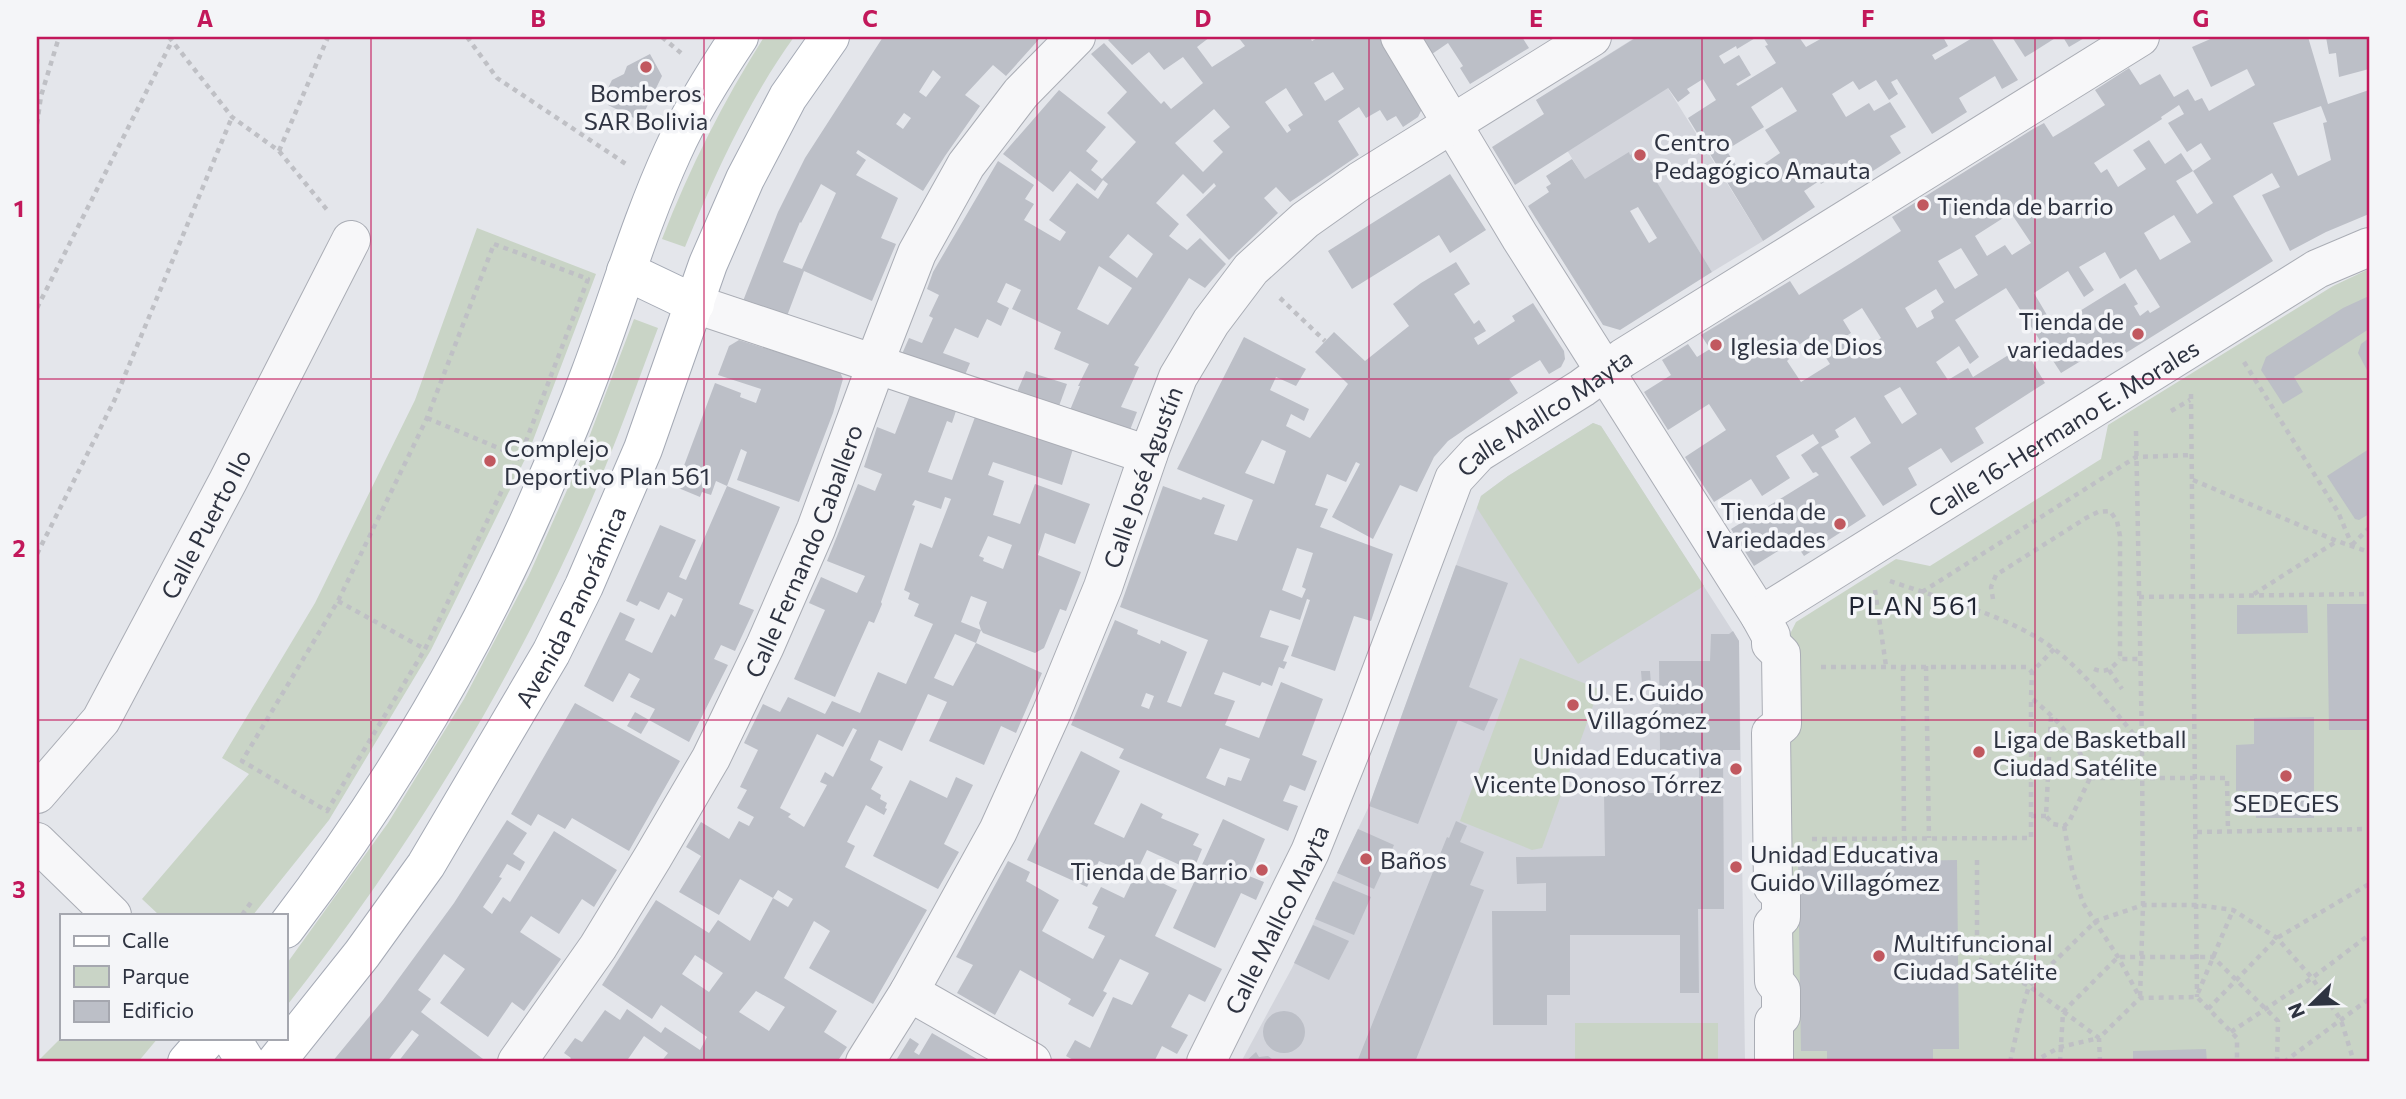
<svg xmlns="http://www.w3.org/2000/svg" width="2406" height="1099" viewBox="0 0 2406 1099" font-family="Commissioner,sans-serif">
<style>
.built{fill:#d3d5dc}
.green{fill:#c9d4c6}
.building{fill:#bcbfc7;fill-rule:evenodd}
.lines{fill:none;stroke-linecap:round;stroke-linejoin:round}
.minor-casing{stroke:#aaadb5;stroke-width:40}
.major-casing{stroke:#a5aab5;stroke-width:40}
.path{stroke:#bfc0c5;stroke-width:4.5;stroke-dasharray:5 5;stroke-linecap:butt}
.minor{stroke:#f7f7f9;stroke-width:38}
.major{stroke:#fff;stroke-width:38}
.grid{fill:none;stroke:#c2185b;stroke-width:2;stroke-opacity:0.55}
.poi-dot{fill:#c1585f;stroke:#f4f5f8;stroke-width:2.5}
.labels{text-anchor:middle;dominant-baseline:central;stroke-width:7;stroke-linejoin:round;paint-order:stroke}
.poi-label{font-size:24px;fill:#2e3341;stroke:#f4f5f8;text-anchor:start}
.street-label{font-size:24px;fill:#2e3341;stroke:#f4f5f8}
.neighbourhood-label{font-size:26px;letter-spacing:2px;fill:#1f2432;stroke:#f4f5f8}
.neatline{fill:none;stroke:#c2185b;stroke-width:2.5}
.grid-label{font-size:23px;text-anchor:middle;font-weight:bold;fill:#c2185b}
</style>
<rect width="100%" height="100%" fill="#e4e6eb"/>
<g class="built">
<path d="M1636 37 1763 241 1712 272 1650 172 1599 202 1536 100Z"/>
<path d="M1593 423 1601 426 1739 641 1745 1062H1241L1292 968 1369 806 1481 496 1508 476Z"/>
</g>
<g class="green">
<path d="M764 37H794C748 101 715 174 685 247L662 239C690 167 723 102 764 37Z"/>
<path d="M477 228 596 274 529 451 431 650 329 820 253 915H159L142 899 249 774 222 758 315 603 415 400Z"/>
<path d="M2369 269V1062H1792L1789 636 1796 622 1896 559 1930 566 2101 459 2108 425 2333 286Z"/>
<path d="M634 319 658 328C636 386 616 444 591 501 512 684 408 852 285 1008V966L388 823 464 699 529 575 580 461Z"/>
<path d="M1593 423 1601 426 1704 586 1578 664 1477 508 1481 496 1508 476Z"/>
<path d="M1520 658 1599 689 1542 848 1532 850 1460 821Z"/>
<rect x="1575" y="1023" width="143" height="39"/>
<path d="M61 1038H158L138 1062H37Z"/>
</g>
<g class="building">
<path d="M883 37H1041L1006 76 993 65 965 95 980 106 945 156 923 191 858 150 856 153 866 160 856 175 898 198 881 238 896 244 872 301 804 271 787 316 743 301 778 212 805 158ZM933 70 941 77 926 97 919 92ZM904 113 911 118 903 129 896 124ZM821 184 836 193 802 269 783 262 800 222 801 223Z"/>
<path d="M1112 37H1138L1139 39 1142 37H1210L1197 47 1212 67 1245 46 1238 37H1310L1312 41 1319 37H1379L1423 107 1418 117 1403 127 1396 116 1387 121 1380 110 1366 118 1359 107 1338 121 1359 155 1290 202 1276 187 1264 198 1278 213 1229 260 1186 215 1216 186 1214 183 1203 194 1183 174 1156 203 1179 224 1169 236 1187 250 1200 238 1226 264 1205 288 1189 278 1134 365 1139 367 1121 407 1137 412 1130 430 1070 410 1080 386H1078L1089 364 1054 349 1061 332 1012 309 1021 290 1006 283 997 302 1009 308 1001 326 987 319 978 338 955 328 943 353 970 363 965 375 902 354 909 338 922 343 933 318 929 316 939 295 927 289 933 272 998 161 1034 185 1025 199 1034 204 1024 220 1060 241 1066 232 1049 220 1077 183 1098 199 1108 184 1103 180 1095 191 1070 171 1053 192 1003 154 1059 90 1106 127 1086 151 1098 161 1091 170 1102 179 1136 142 1107 113 1127 92 1091 54 1104 43 1161 104 1164 101 1171 109 1203 83 1183 57 1164 70 1149 52 1132 65 1108 40ZM1333 72 1344 89 1325 101 1314 83ZM1286 88 1303 115 1288 125 1291 130 1287 133 1265 102ZM1214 109 1230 127 1213 141 1223 152 1203 172 1175 143ZM1128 234 1153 254 1137 278 1109 257ZM1099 266 1132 288 1108 325 1077 309Z"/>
<path d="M1422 37H1522L1529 48 1470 84 1460 68 1463 66 1448 43 1432 54Z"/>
<path d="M1637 37H1757L1737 49 1736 46 1719 56 1724 64 1739 55 1751 75 1736 84 1738 86 1776 63 1765 46 1768 45 1763 37H1799L1806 47 1824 37H1943L1948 46 1932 55 1935 60 1974 37H1991L2018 80 2002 89 1995 76 1959 98 1967 112 1932 134 1897 79 1891 82 1898 94 1889 100 1876 80 1859 90 1853 81 1832 94 1846 117 1869 103 1874 111 1890 102 1906 127 1890 136 1901 153 1865 176 1856 162 1821 184 1819 181 1804 191 1815 207 1763 241 1688 118 1716 100 1703 79 1687 89 1690 93 1678 102 1668 88 1515 185 1492 147 1544 114 1536 100ZM1782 87 1797 111 1765 130 1780 153 1764 164 1768 169 1747 182 1726 150 1764 127 1751 107Z"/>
<path d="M2012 37H2057L2025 57Z"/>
<path d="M2063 37H2086L2069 47Z"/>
<path d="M2215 37H2308L2328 104 2369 90V214L2326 232 2290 251 2262 195 2280 187 2272 173 2233 196 2273 261 2121 356 2112 342 2061 373 2006 288 1955 320 1979 357 1970 364 1959 346 1936 362 1948 380 1968 368 1973 377 2023 346 2045 383 1975 428 1984 443 1974 449 1951 463 1941 448 1908 468 1917 485 1883 506 1850 457 1871 443 1855 417 1835 430 1839 437 1821 447 1866 516 1804 556 1794 541 1754 566 1731 529 1819 475 1816 472 1813 473 1801 455 1819 443 1813 434 1776 456 1790 478 1762 496 1751 479 1714 502 1685 457 1726 430 1709 404 1668 430 1644 392 1671 375 1662 360 1688 344 1697 357 1710 349 1701 335 1790 281 1799 295 1851 263 1901 231 1892 217 2033 129 2044 123 2053 137 2068 128 2105 105 2095 90 2129 68 2140 85 2160 74 2174 97 2188 89 2195 101 2202 98 2209 111 2255 85 2247 69 2211 87 2192 47ZM2179 105 2184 114 2168 123 2187 152 2201 143 2211 159 2193 171 2181 153 2165 164 2149 140 2133 150 2146 169 2118 187 2107 169 2101 173 2094 163 2162 119 2161 117ZM2321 106 2327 122 2323 123 2331 160 2298 176 2273 123ZM2193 171 2213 203 2197 214 2176 181ZM2011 213 2031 243 2012 255 2005 245 1987 256 1975 236ZM2174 215 2191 242 2160 260 2144 233ZM1961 248 1978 275 1955 289 1938 261ZM2105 252 2120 279 2136 269 2160 307 2150 313 2148 310 2140 316 2134 306 2138 304 2125 283 2054 327 2034 293 2068 271 2084 297 2094 290 2079 267ZM1936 289 1944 302 1931 311 1934 318 1917 328 1905 308ZM1862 308 1881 338 1853 356 1843 338 1851 333 1843 320ZM1812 336 1830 364 1801 382 1787 361 1790 358 1787 353ZM1900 387 1917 414 1902 424 1884 396Z"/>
<path d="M2326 37H2369V69L2339 77 2336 53 2329 54Z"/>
<path d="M650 54 662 76 640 121 608 105 606 92 612 80 624 74 627 66Z"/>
<path d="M1642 148 1655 168 1650 171 1712 272 1620 330 1603 325 1528 206 1549 192 1546 187 1551 184 1546 176 1572 159 1585 179 1629 152 1630 155ZM1638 207 1657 238 1649 243 1630 211Z"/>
<path d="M1450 174 1486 230 1450 253 1439 235 1352 289 1328 251Z"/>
<path d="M1456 262 1470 284 1454 294 1474 324 1479 320 1486 331 1474 338 1478 345 1515 321 1512 316 1533 303 1564 351 1565 359 1561 367 1549 374 1540 360 1509 379 1518 393 1448 441 1434 457 1417 492 1400 485 1373 539 1332 517 1360 464 1356 462 1346 482 1327 474 1315 505 1328 509 1320 527 1393 554 1371 621 1354 616 1335 671 1291 656 1310 600 1307 599 1300 620 1270 610 1260 637 1289 646 1283 661 1287 662 1284 669 1279 667 1272 686 1262 682 1260 686 1223 672 1214 694 1235 701 1225 725 1259 738 1281 682 1323 699 1302 755 1317 761 1305 791 1290 785 1283 801 1298 806 1288 831 1119 758 1124 749 1071 725 1115 620 1138 630 1137 634 1160 644 1161 640 1187 652 1167 702 1181 707 1208 640 1120 607 1163 486 1201 500 1203 497 1225 505 1214 534 1237 541 1253 500 1177 469 1244 337 1306 369 1296 386 1276 377 1270 390 1309 409 1304 421 1291 414 1286 426 1310 438 1348 384 1315 352 1334 332 1365 361 1409 326 1393 304 1421 283ZM1262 440 1286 451 1274 484 1245 473ZM1297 548 1313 553 1302 587 1306 589 1302 598 1282 590ZM1146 693 1154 696 1149 709 1141 706ZM1220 748 1250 759 1241 781 1228 777 1225 786 1206 778Z"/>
<path d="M2369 296V329L2294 377 2303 392 2283 404 2261 370 2266 357 2343 308Z"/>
<path d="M2369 338V374L2358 353 2361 344Z"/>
<path d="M739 340 840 372 843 379 833 413 799 502 737 480 747 452 741 449 727 486 716 481 711 495 702 492 700 497 676 487 715 383 741 393 740 397 756 403 761 389 718 375 729 346Z"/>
<path d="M1026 371 1067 384 1059 406 1017 392Z"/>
<path d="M910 395 956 411 952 423 947 421 928 472 952 480 975 417 1073 449 1062 485 993 462 988 475 1004 481 993 515 1020 524 1035 484 1090 504 1075 544 1045 533 1038 555 1081 572 1066 611 1060 609 1044 648 1035 653 983 633 981 630 976 643 955 634 934 678 953 686 976 643 1042 673 1016 733 1001 726 984 765 929 741 947 702 928 694 902 751 879 740 870 760 883 767 871 789 881 795 880 799 887 803 885 808 887 809 884 815 866 805 847 842 855 846 845 867 927 910 873 1004 809 968 830 931 814 921 784 978 837 1011 824 1032 847 1047 837 1062H661L668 1053 644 1036 626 1062H568L571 1058 564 1053 575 1038 582 1042 605 1010 620 1020 627 1009 661 1033 665 1027 700 1050 707 1037 661 1005 652 1019 602 985 656 900 709 933 718 920 750 941 773 898 740 879 719 915 679 892 701 856 686 847 701 822 729 839 739 821 749 826 754 817 737 808 747 790 740 787 758 750 744 743 763 704 780 712 788 697 825 714 832 701 860 713 878 672 906 684 933 624 914 616 919 604 908 599 910 593 904 590 920 543 932 548 951 499 945 497 941 509 915 500 912 505 915 506 881 602 882 604 874 623 869 621 835 697 794 679 825 610 809 603 821 577 857 593 865 576 827 561 858 484 875 491 882 474 864 467 877 427 895 434ZM988 536 1012 545 1003 569 983 561 984 558 979 556ZM971 596 987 602 979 623 981 630 961 622ZM853 728 857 730 833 777 825 772 820 782 827 785 804 827 788 817 791 814 780 808 817 734 843 747ZM778 890 793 899 788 907 773 898ZM695 955 723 973 709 992 682 974ZM756 991 785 1007 769 1031 739 1012Z"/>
<path d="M2369 449V514L2359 520 2355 519 2327 476Z"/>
<path d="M727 486 780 507 739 604 754 610 735 651 721 645 714 659 728 665 689 742 649 720 655 709 630 697 640 679 629 673 613 702 584 686 620 612 635 619 625 640 652 653 671 614 675 617 683 599 668 592 659 610 640 601 637 606 626 601 660 525 696 540 679 577 686 580Z"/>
<path d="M1456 565 1508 583 1469 687 1498 699 1484 731 1458 720 1418 824 1369 806Z"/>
<path d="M2327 604H2369V730H2329Z"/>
<path d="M2237 605H2307L2308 633 2237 634Z"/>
<path d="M1733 631 1739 641 1740 750H1723L1724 909H1698L1699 993H1680V935H1570V995H1547V1025H1493L1492 911H1546V883L1517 884 1516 857 1605 856 1604 793H1699V750H1660L1659 661H1710L1711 634H1729Z"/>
<path d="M1641 671H1650L1651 684H1642Z"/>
<path d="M575 703 680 761 629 851 572 818 565 829 538 814 531 826 511 814Z"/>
<path d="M635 712 649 720 641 734 627 726Z"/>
<path d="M2314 717V818H2256L2255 791H2236V745L2254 744V718Z"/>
<path d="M1081 751 1120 771 1094 824 1124 838 1141 803 1163 814 1161 818 1199 834 1193 845 1202 849 1193 871 1147 850 1137 871 1177 890 1155 936 1222 969 1205 1002 1189 994 1171 1027 1188 1035 1177 1054 1162 1046 1154 1062H1077L1066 1056 1075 1040 1090 1048 1113 997 1132 1005 1149 973 1120 959 1103 991 1107 993 1093 1017 1068 1004 1071 999 1020 970 995 1015 957 993 973 965 956 957 1008 861 1030 872 1026 881 1059 900 1042 931 1093 959 1105 936 1088 928 1098 907 1092 904 1101 887 1124 898 1134 877 1099 861 1087 887 1027 860Z"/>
<path d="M956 777 973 785 944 844 959 852 938 889 873 856 910 780 947 798Z"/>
<path d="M1223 819 1265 839 1249 876 1264 882 1256 900 1241 893 1215 948 1173 928Z"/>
<path d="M507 820 527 833 513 854 525 862 520 871 507 864 499 877 502 878 483 907 492 914 503 897 510 902 554 831 617 870 594 907 582 899 559 934 531 916 520 932 561 959 524 1011 512 1002 488 1037 440 1003 465 969 444 954 418 990 431 999 421 1012 487 1062H398L419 1035 412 1030 387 1062H332L383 1000 454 903Z"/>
<path d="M1456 821 1467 826 1460 842 1484 852 1470 885 1484 890 1415 1062H1357L1447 837 1449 838Z"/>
<path d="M1358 829 1394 845 1374 889 1337 873Z"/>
<path d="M1957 860 1959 1049H1933V1062H1827V1051H1801L1798 863Z"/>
<path d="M1333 881 1371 897 1354 935 1315 919Z"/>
<path d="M1313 925 1349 941 1329 980 1294 963Z"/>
<circle cx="1284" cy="1032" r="21"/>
<path d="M932 1033 982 1062H895L910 1038 919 1044 914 1052 919 1055Z"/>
<path d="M2206 1049 2207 1062H2133V1051Z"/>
<path d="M1256 1052 1259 1057 1268 1056 1276 1062H1245Z"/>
</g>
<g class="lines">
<defs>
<g id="minor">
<path d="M1400 37 1520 237 1760 616 1771 636V644L1781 654 1782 724 1771 733 1773 887 1781 895V917L1773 925 1774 981 1781 990V1016L1774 1022V1062"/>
<path d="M695 304 1148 455"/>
<path id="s1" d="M1760 616 2317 269 2369 247"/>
<path id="s2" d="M37 794 101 720 228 481 351 240"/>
<path d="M37 842 112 915"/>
<path d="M909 992 1032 1062"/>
<path id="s3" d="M517 1062 598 947 653 857 711 758 765 646 816 529 870 382 881 346 917 253 966 165 1021 93 1076 37"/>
<path id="s4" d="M865 1062 909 992 998 831 1051 714 1103 587 1151 447 1178 377 1211 322 1251 269 1305 220 1360 181 1592 37"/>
<path id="s5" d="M1206 1062 1310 852 1363 720 1454 479 1478 453 1582 388 1623 358 2140 37"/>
</g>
<g id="major">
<path d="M626 271 695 304"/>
<path d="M285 929C391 790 481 638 548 477 563 443 577 409 590 374 618 300 640 223 673 151 691 111 715 73 739 37"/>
<path d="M231 1038 246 1062"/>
<path d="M187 1062 208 1038"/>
<path id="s6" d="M276 1062 362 954 426 865 551 653 584 586 643 449 708 264 745 179 788 97 830 37"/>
</g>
</defs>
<use href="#minor" class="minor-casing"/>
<use href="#major" class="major-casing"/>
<g class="path">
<path d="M169 37 232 117 279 151 328 211"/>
<path d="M467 37 497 78 626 164"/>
<path d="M662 37 681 53"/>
<path d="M37 124 41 96 59 37"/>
<path d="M279 151 328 37"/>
<path d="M494 244 588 279 526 441 425 649 327 811 242 761 338 601 427 418Z"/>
<path d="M1280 298 1325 341"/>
<path d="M37 308 172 41"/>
<path d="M2244 362 2338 512 2352 545"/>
<path d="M2191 394 2197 997"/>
<path d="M2171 411 2190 400"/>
<path d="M427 418 515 455"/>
<path d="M2136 431 2142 744 2143 905 2140 998"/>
<path d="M2193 480 2337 541 2369 552"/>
<path d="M2352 545 2369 528"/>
<path d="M37 554 115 399 232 117"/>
<path d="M1890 581C1941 599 2011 616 2054 649 2087 674 2114 711 2141 743"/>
<path d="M1875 590 1886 666"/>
<path d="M1922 592 2136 457 2192 455"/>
<path d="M2254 594 2337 541"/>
<path d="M2139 597 2369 594"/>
<path d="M1993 599 1991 587 1996 575 2086 518 2098 512 2110 511 2117 521 2120 536V659H2140"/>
<path d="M338 601 421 647"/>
<path d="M2054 649 2032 672 2031 698C2058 719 2081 745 2090 778L2069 822 2064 826"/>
<path d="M1903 666 1904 838"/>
<path d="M1926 666 1929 838"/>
<path d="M1821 667H2027L2032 672"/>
<path d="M2094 669C2106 674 2112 668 2120 659"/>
<path d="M2109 670 2122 689"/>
<path d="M2051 717 2046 816 2053 824 2064 826"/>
<path d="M2090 778H2227L2228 831"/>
<path d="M2031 816H2046"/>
<path d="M2064 826 2072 869 2083 903 2118 957 2139 996"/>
<path d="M2197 832 2369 829"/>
<path d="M1812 839 2031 838V698"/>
<path d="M1977 860V958L2029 986 2099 1038"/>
<path d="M242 915 252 901"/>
<path d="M2198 993 2233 910"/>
<path d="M2208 1009 2277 938 2369 884"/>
<path d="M2231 1032 2312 978 2369 935"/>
<path d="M2010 1062 2022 1009 2029 986 2096 921 2143 905H2197L2233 910 2277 938 2312 978 2341 1020 2354 1062"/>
<path d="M2033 1062 2060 1047 2099 1038"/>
<path d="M2060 1062 2063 1012 2118 957H2213L2278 1021 2277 1062"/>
<path d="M2100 1062 2099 1038 2140 998 2197 997 2237 1038V1062"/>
<path d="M2284 1062 2369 999"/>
</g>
<use href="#minor" class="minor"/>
<use href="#major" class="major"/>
</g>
<path class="grid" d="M371 37V1062M704 37V1062M1037 37V1062M1369 37V1062M1702 37V1062M2035 37V1062M37 379H2369M37 720H2369"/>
<g class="poi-dot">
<circle cx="646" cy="67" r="7"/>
<circle cx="1640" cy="155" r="7"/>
<circle cx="1923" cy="205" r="7"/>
<circle cx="2138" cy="334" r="7"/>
<circle cx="1716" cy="345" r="7"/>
<circle cx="490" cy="461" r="7"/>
<circle cx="1840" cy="524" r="7"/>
<circle cx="1573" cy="705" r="7"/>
<circle cx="1979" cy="752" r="7"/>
<circle cx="1736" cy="769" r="7"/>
<circle cx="2286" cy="776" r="7"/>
<circle cx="1366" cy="859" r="7"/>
<circle cx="1736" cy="867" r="7"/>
<circle cx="1262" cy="870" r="7"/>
<circle cx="1879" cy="956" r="7"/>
</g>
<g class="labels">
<g class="poi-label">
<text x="646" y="92" text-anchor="middle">Bomberos<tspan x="646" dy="28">SAR Bolivia</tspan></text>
<text x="1654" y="141">Centro<tspan x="1654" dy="28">Pedagógico Amauta</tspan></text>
<text x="1937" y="205">Tienda de barrio</text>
<text x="2124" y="320" text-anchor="end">Tienda de<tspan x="2124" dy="28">variedades</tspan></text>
<text x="1730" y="345">Iglesia de Dios</text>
<text x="504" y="447">Complejo<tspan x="504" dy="28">Deportivo Plan 561</tspan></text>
<text x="1826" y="510" text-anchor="end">Tienda de<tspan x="1826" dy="28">Variedades</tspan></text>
<text x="1587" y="691">U. E. Guido<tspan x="1587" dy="28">Villagómez</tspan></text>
<text x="1993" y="738">Liga de Basketball<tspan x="1993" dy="28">Ciudad Satélite</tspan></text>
<text x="1722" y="755" text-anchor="end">Unidad Educativa<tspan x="1722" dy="28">Vicente Donoso Tórrez</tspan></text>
<text x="2286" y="802" text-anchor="middle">SEDEGES</text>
<text x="1750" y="853">Unidad Educativa<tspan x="1750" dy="28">Guido Villagómez</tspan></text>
<text x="1380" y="859">Baños</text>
<text x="1248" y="870" text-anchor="end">Tienda de Barrio</text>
<text x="1893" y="942">Multifuncional<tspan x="1893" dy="28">Ciudad Satélite</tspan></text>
</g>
<g class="street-label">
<text stroke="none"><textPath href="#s5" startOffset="747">Calle Mallco Mayta</textPath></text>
<text stroke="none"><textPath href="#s1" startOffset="357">Calle 16-Hermano E. Morales</textPath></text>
<text stroke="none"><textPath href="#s4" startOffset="649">Calle José Agustín</textPath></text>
<text stroke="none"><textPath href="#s2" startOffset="320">Calle Puerto Ilo</textPath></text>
<text stroke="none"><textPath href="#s3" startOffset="588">Calle Fernando Caballero</textPath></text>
<text stroke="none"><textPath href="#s6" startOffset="544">Avenida Panorámica</textPath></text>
<text stroke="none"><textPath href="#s5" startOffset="159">Calle Mallco Mayta</textPath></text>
</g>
<g class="neighbourhood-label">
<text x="1914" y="604">PLAN 561</text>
</g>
</g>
<rect width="2406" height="1099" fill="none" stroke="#f4f5f8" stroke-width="77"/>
<rect x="60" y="914" width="228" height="126" fill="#f4f5f8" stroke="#a5a7af" stroke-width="2"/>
<rect x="74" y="936" width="35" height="10" fill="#ffffff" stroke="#a5a7af" stroke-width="2"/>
<text x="122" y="948" font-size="21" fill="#2e3341">Calle</text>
<rect x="74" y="966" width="35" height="21" fill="#c9d4c6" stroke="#a5a7af" stroke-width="2"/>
<text x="122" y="984" font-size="21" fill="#2e3341">Parque</text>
<rect x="74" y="1001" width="35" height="21" fill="#bcbfc7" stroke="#a5a7af" stroke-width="2"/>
<text x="122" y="1018" font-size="21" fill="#2e3341">Edificio</text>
<g transform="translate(2312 1004) rotate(247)" stroke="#f4f5f8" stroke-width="5" paint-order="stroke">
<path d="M0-5L12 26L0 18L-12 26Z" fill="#2e3341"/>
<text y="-10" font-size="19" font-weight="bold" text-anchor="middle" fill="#2e3341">N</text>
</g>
<rect x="38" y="38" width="2330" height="1022" class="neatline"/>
<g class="grid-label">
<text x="205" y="27">A</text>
<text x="538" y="27">B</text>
<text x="870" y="27">C</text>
<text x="1203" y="27">D</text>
<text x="1536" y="27">E</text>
<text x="1868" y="27">F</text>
<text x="2201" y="27">G</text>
<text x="19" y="217">1</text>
<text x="19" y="557">2</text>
<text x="19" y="898">3</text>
</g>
</svg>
